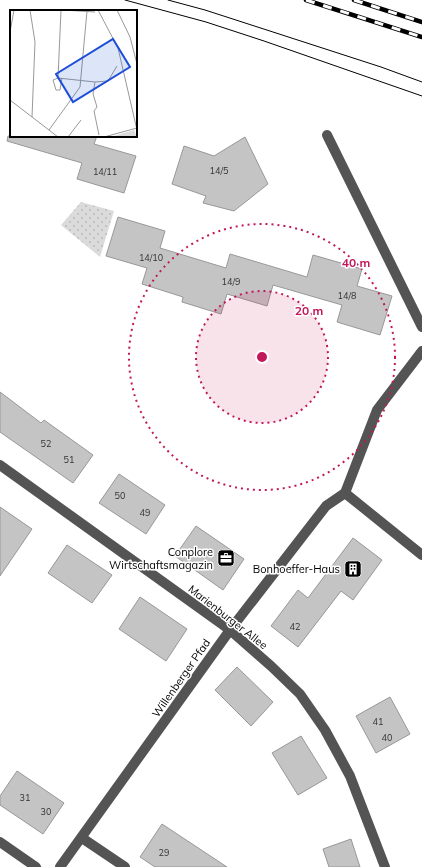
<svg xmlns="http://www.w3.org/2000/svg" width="422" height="867" viewBox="0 0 422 867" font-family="Mulish,sans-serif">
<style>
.garden{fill:url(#garden-dots)}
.building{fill:#c4c4c4;stroke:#989898}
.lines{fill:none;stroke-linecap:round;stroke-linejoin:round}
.minor{stroke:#545454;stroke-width:10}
.tram{stroke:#000;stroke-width:1}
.rail-casing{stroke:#000;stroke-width:4.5}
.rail{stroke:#fff;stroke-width:3;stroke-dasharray:9;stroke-linecap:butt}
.ring{fill:none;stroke:#c2185b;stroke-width:2;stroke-dasharray:2 4}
.labels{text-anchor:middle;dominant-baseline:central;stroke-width:3;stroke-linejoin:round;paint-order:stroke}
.number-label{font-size:9px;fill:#313131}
.poi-label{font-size:11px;fill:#000;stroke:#fff;text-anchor:end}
.street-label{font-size:11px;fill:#000;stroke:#fff}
.inset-road{fill:none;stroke:#999;stroke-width:1}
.view{fill:#1d4ed8;fill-opacity:0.15;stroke:#1d4ed8;stroke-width:2}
.inset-edge{fill:none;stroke:#000;stroke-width:2}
.centre{fill:#c2185b;stroke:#fff;stroke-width:2}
.ring-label{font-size:12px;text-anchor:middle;font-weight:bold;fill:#c2185b;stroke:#fff;stroke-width:3;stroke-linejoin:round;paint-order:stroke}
</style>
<defs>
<pattern id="garden-dots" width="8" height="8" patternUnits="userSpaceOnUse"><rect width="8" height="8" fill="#dbdbdb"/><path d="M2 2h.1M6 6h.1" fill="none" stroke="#bababa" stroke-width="1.8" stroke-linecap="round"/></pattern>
</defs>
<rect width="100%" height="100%" fill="#fff"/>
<path class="garden" d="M81 202 114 211 100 257 61 225Z"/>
<g class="building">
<path d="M8 136H97L94 144 136 156 124 193 77 179 82 163 7 141Z"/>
<path d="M245 137 268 184 234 211 203 203 206 196 172 184 184 146 214 156Z"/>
<path d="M118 217 165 231 160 248 226 268 230 254 307 277 313 255 362 269 357 286 392 296 380 335 337 322 342 305 273 285 267 306 227 294 221 314 182 302 183 297 142 284 147 268 106 256Z"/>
<path d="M0 392 41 423 44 420 93 455 73 483 0 432Z"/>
<path d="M119 474 165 505 146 534 99 503Z"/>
<path d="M0 507 32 529 0 576Z"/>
<path d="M196 526 244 559 223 590 175 556Z"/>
<path d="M353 538 382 560 353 600 341 591 298 647 271 626 298 590 308 598Z"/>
<path d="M67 545 112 575 92 603 48 573Z"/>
<path d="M140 597 187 629 166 661 119 629Z"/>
<path d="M237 667 273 702 251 726 215 690Z"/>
<path d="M390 697 410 734 376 753 356 716Z"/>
<path d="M301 736 327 778 298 795 272 753Z"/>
<path d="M17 771 64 803 43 834 0 805V796Z"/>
<path d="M162 824 227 867H155L140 857Z"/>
<path d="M351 839 360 867H329L323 849Z"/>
</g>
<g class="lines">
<g class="minor">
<path d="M327 135 422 327"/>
<path d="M422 351 377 410 345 493 422 555"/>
<path d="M0 465 230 630 271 666 300 694 325 730 350 776 385 867"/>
<path d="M82 838 125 867"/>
<path d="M0 842 36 867"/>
<path d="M60 867 230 630 326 506 345 493"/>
</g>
<g class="tram">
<path d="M125 0 206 22 264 41 422 96"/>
<path d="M168 0 205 10 381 67 422 82"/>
</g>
<defs>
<g id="rail">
<path d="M306 0 422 37"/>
<path d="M354 0 422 22"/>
</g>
</defs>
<use href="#rail" class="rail-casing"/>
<use href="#rail" class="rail"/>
</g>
<circle cx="262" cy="357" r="66" fill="#c2185b" fill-opacity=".12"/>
<g class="ring">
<circle cx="262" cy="357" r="66"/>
<circle cx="262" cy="357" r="133"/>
</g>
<defs>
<symbol id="office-square" viewBox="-11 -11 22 22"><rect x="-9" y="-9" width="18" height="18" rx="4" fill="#000" stroke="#fff"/><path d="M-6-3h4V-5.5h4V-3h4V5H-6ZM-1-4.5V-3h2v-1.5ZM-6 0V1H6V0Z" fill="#fff"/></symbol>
<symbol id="building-square" viewBox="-11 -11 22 22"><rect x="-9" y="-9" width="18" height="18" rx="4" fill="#000" stroke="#fff"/><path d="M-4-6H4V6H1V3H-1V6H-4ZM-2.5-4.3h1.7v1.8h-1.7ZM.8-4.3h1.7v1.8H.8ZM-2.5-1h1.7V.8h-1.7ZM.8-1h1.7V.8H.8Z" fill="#fff"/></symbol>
</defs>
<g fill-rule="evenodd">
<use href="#office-square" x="216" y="548" width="20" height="20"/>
<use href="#building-square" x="343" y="559" width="20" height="20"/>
</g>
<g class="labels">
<g class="number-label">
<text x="219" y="170">14/5</text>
<text x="105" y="171">14/11</text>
<text x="151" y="257">14/10</text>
<text x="231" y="281">14/9</text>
<text x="347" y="295">14/8</text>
<text x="46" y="443">52</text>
<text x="69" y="459">51</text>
<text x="120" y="495">50</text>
<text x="145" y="512">49</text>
<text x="295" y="626">42</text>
<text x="378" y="721">41</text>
<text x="387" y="737">40</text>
<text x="25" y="797">31</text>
<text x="46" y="811">30</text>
<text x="164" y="852">29</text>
</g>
<g class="poi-label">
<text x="213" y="552">Conplore<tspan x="213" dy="13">Wirtschaftsmagazin</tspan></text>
<text x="340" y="569">Bonhoeffer-Haus</text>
</g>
<g class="street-label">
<text transform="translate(228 617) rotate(38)">Marienburger Allee</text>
<text transform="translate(181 678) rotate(-55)">Willenberger Pfad</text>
</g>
</g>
<g transform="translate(10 10)">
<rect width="127" height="127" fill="#fff"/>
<path d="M124 120 127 127H103L104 126Z" fill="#dbdbdb"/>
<path class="inset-road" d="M20 0 25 32 22 107M53 0 85 2M88 0 108 38 127 120M107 0 120 27 127 54M0 22 4 0M48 68 51 0M48 68 85 72M48 68 43 70 46 80H50L52 68M0 90 48 127M39 120 70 77 77 1M89 125 84 101 87 97 83 84 85 72 98 71 107 56M58 127 71 110M94 127 127 118"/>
<path class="view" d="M103 29 120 57 63 92 46 64Z"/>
<rect width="127" height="127" class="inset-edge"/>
</g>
<circle cx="262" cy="357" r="6" class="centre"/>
<g class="ring-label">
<text x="356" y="267">40 m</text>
<text x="309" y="315">20 m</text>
</g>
</svg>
